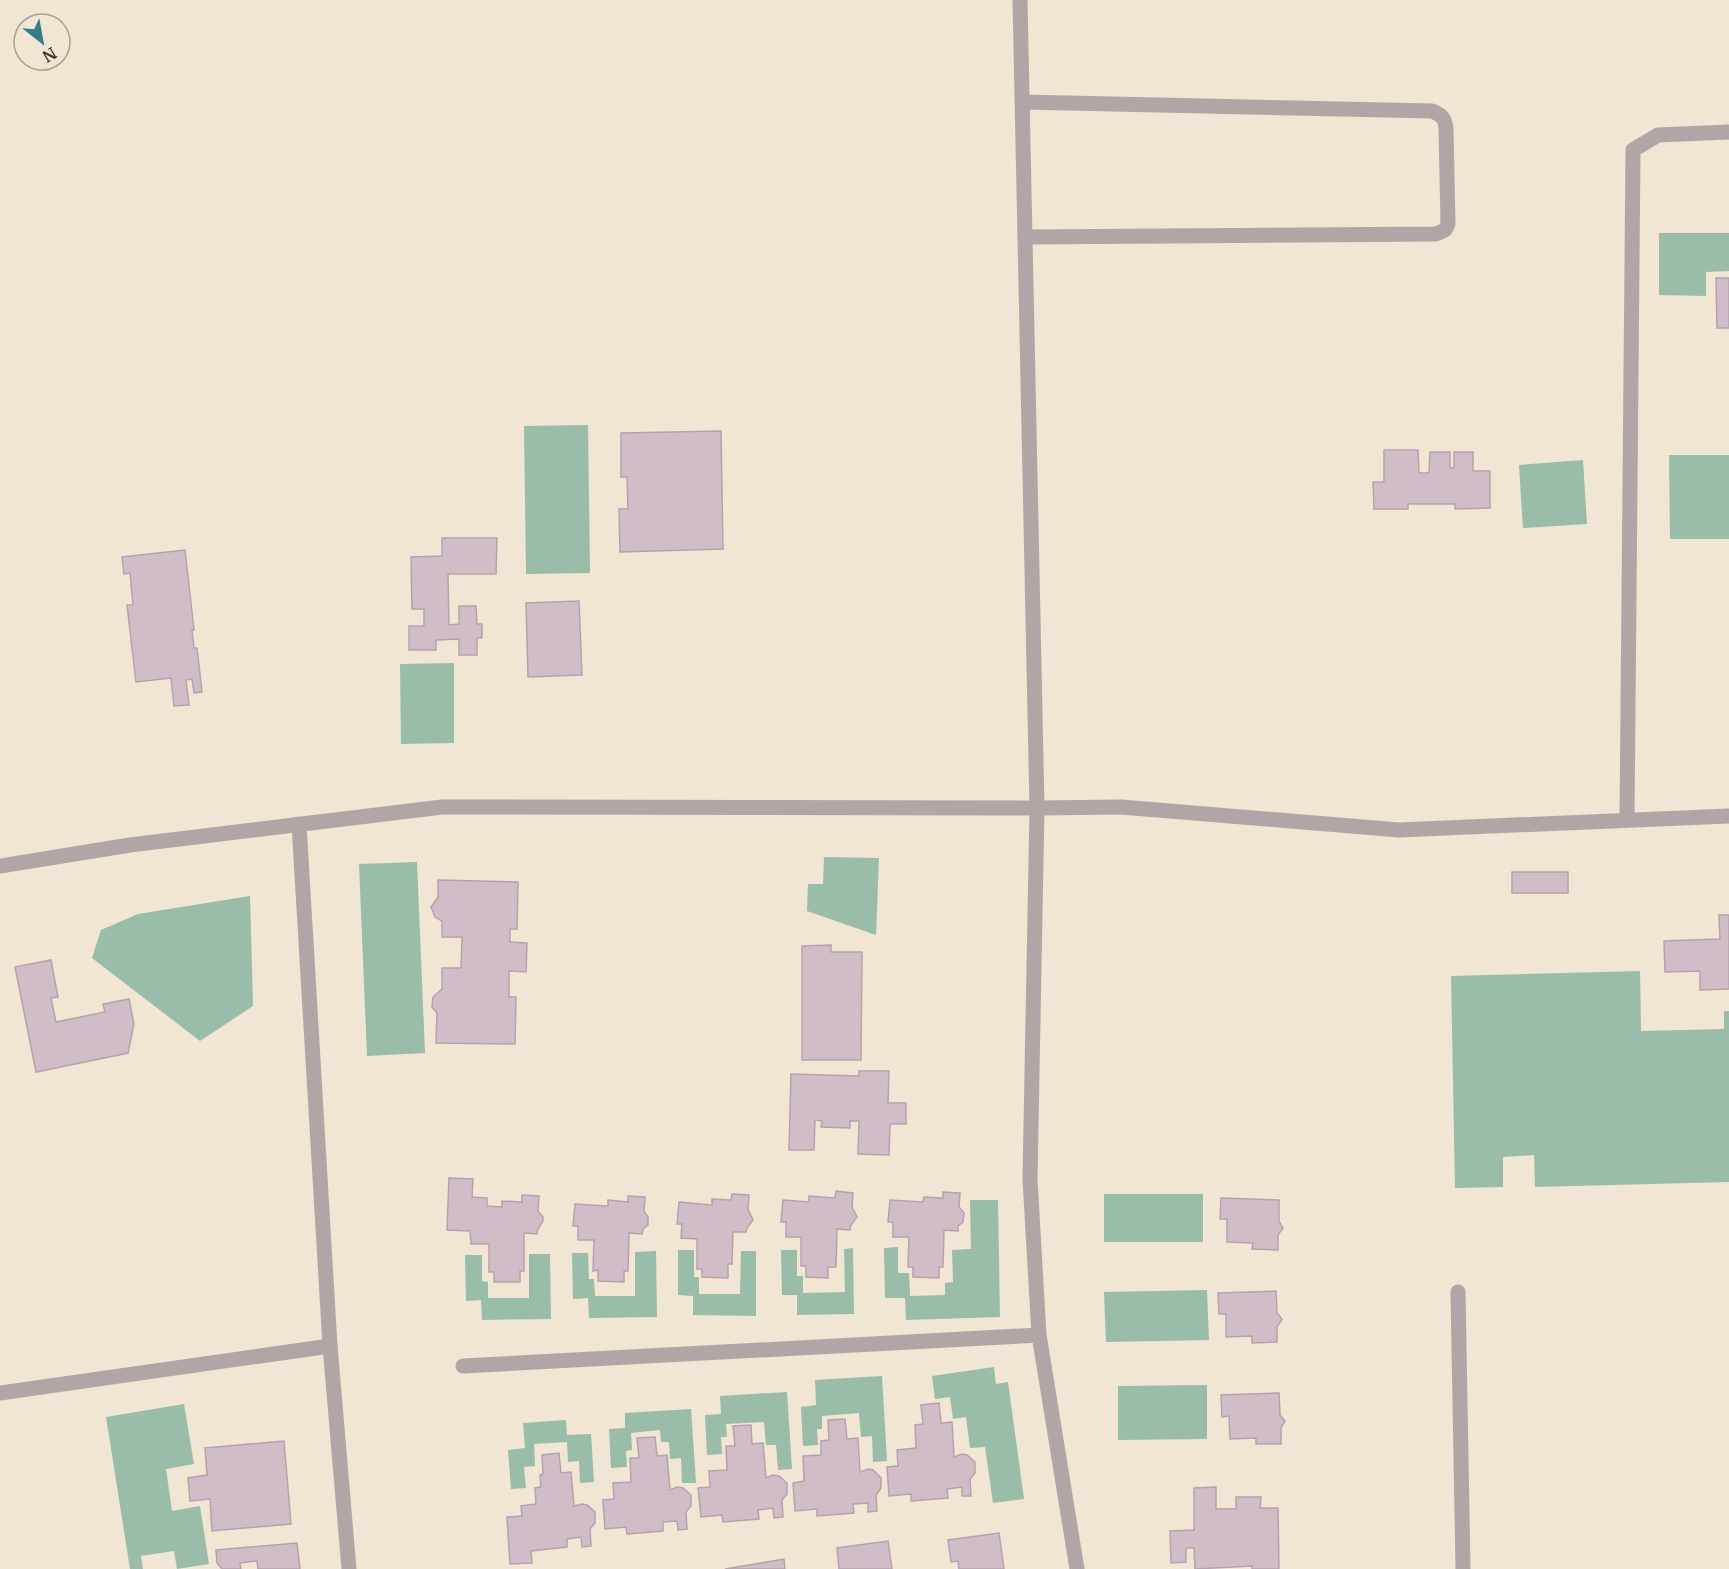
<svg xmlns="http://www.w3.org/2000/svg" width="1729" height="1569" viewBox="0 0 1729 1569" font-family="Merriweather,serif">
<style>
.green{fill:#99bda8}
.building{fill:#d1bdc8;stroke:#b6a2ad;stroke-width:1.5}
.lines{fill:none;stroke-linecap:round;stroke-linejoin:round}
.minor{stroke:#b1a6a6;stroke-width:15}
</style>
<rect width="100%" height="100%" fill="#f1e5d3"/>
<g class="green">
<path d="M1659 233H1729V271L1706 272V296L1659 295Z"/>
<path d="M588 425 590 573 526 574 524 426Z"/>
<path d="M1669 455H1729V539H1670Z"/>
<path d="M1583 460 1587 524 1523 528 1519 465Z"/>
<path d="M454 663V743L401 744 400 664Z"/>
<path d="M824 857 879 858 876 935 807 911 808 884H823Z"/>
<path d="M417 862 425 1053 367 1056 359 864Z"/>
<path d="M250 896 253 1006 200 1041 92 958 101 930 138 914Z"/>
<path d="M1640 971 1641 1031 1724 1029V1011H1729V1182L1535 1187 1534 1155 1503 1157V1187L1455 1188 1451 976Z"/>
<rect x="1104" y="1194" width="99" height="48"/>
<path d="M970 1200H998L1000 1317 906 1320 905 1298H885L884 1248 898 1247V1273H909L910 1296 945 1295V1283L953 1282 952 1250 971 1249Z"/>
<path d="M853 1248 854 1314 797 1315V1295H782L781 1250H797V1276H803V1293L845 1292 844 1249Z"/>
<path d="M678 1250H694V1277H699V1294H740L741 1251H756V1316L693 1315V1296L678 1295Z"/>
<path d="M656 1251 657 1317 589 1318 588 1298 573 1299 572 1253H588L589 1279H594L595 1296H635V1252Z"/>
<path d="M529 1254H550L551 1319 482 1320 481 1300 466 1301 465 1255H482V1281L488 1282V1298H529Z"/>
<path d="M1207 1290 1209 1340 1106 1342 1104 1292Z"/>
<path d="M994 1367 996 1384 1008 1382 1024 1499 993 1503 985 1447 970 1448 966 1417 953 1419 950 1397 935 1399 932 1376Z"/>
<path d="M882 1376 887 1461 873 1462 872 1436 861 1437 859 1413 822 1416V1429H817L818 1445 803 1446 801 1407 816 1405 815 1380Z"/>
<path d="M1207 1385V1439L1118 1440V1386Z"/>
<path d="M787 1392 792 1469 778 1470 776 1445H766L764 1422 726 1424 727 1437H721L722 1454 707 1455 705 1415 721 1414 720 1396Z"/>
<path d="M184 1404 194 1464 166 1469 172 1511 200 1506 209 1564 177 1569 174 1551 141 1556 143 1569H130L106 1417Z"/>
<path d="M691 1409 696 1483H682L681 1458 670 1459 669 1442H661L660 1430 631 1433 632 1450 626 1451 627 1467 611 1468 609 1429 625 1428V1413Z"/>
<path d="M566 1420 567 1435 591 1434 594 1482 580 1483 579 1461 568 1462 567 1442 534 1444 535 1466 524 1467 526 1488 511 1489 508 1450 525 1448 523 1423Z"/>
</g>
<g class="building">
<path d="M1716 278H1729V328H1717Z"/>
<path d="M721 431 723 549 620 552 619 509H628L627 477H621V433Z"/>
<path d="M1384 450H1418L1419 473H1429L1430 452H1450V468H1454V452H1473V471H1490V508L1455 509V504H1408V509H1374L1373 482H1384Z"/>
<path d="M442 538H497L496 574H448L449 625 459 624V606H476L477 624H482V638H477V655H459V639L436 640V650H409V626H424V609H412L411 557 442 556Z"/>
<path d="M185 550 194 630H192L194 648H197L202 692 194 693 192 679 186 680 189 705 174 706 171 678 136 682 127 605H133L130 573 124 574 122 557Z"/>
<path d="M579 601 582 675 528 677 526 603Z"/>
<rect x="1512" y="872" width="56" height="21"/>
<path d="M438 880 518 882 517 929H510V942L527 943 526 972 509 971V997H516L515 1044 436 1043 437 1013 432 1007 433 997 442 989V968H461L462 937H442V921L435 917 431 907 438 897Z"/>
<path d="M1719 915H1729V989L1700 990V971L1665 972 1664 941 1720 939Z"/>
<path d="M831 945V952H862L861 1060H802V946Z"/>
<path d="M51 960 58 997 51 998 56 1022 105 1012 103 1004 129 999 134 1024 128 1053 36 1072 15 967Z"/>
<path d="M859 1071H889L888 1103H906V1124H890L889 1155 858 1154 859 1121H850V1128L821 1127 822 1121 815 1120 814 1150H789L791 1074 859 1076Z"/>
<path d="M449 1178 473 1179 472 1197 487 1198V1206L502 1207V1201L522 1202V1195L539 1196 538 1211 543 1217V1221L538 1229 537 1234 524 1233V1271H520V1282H494V1272H489V1244H471L470 1231 447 1230Z"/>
<path d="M836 1191 853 1193 852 1207 857 1217 851 1225 850 1230 837 1229 836 1267H828V1278L806 1277V1266H801V1237H786V1222H781L783 1200 809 1202V1196L835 1198Z"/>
<path d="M943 1192 960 1193 959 1207 964 1213 963 1222 958 1226V1231L944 1230 943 1267H939V1278L913 1277V1267H908L909 1237H893V1222H888L890 1200 923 1202 924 1197 943 1198Z"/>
<path d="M732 1194 749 1195 748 1209 753 1220 747 1228 746 1232H733L732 1264H728V1278L702 1277V1269H697V1239L681 1238 682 1224H677L679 1202 712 1205V1199L731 1200Z"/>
<path d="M628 1196 645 1197 644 1211 648 1217V1225L643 1229 642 1234 629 1233 628 1271H624V1282L598 1281V1270L593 1271 594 1240H578V1226H573L575 1204 608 1206V1200L628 1202Z"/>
<path d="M1221 1198 1279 1200V1221L1283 1228 1278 1235V1250L1252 1249 1253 1243 1227 1242V1219H1220Z"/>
<path d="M1276 1291 1277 1313 1282 1319 1277 1327V1342L1252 1343V1336L1226 1337V1314H1219L1218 1293Z"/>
<path d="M1279 1393 1280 1415 1285 1421 1281 1428V1444H1256V1438L1230 1439 1229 1416 1222 1417 1221 1395Z"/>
<path d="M939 1403 941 1423 952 1422 954 1457 962 1454 967 1455 975 1462V1473L970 1479 971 1496H962V1487L947 1489 948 1498 911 1501V1494L889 1496 887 1467 898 1466 897 1450 916 1448 915 1425 923 1424 921 1405Z"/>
<path d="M845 1419 847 1439 858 1438 860 1472 868 1469 873 1470 881 1478V1488L876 1495 877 1511 868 1512V1503L853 1504 854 1513 817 1516V1509L795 1511 793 1483 804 1481 803 1456 821 1455V1441L829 1440 828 1420Z"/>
<path d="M751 1425 752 1444 763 1443 766 1478 773 1475 779 1476 787 1483V1494L782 1500 783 1517 774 1518 773 1508 758 1510 759 1519 723 1522 722 1515 701 1517 698 1488 710 1487 709 1471 727 1470 726 1446H735L733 1426Z"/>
<path d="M655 1437 657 1456 667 1455 670 1490 677 1487 683 1488 691 1495V1506L686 1512 687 1529 678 1530 677 1521 663 1522V1531L627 1534 626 1527 605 1529 603 1500 614 1499 613 1483 631 1482 630 1458H639L637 1438Z"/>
<path d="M284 1441 291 1524 212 1531 210 1499 190 1501 188 1478 207 1475 205 1448Z"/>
<path d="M559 1453 561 1473 571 1472 574 1506 582 1504 587 1505 595 1512V1523L590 1529 591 1546 582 1547 581 1537 567 1539V1547L531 1551 532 1563 510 1564 507 1517 522 1516 521 1506 536 1504 535 1488 541 1487 540 1475 543 1474 542 1455Z"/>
<path d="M1216 1487V1509H1236V1497H1261L1260 1508H1278L1279 1569H1252V1566L1195 1569 1194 1548H1186V1562L1171 1563 1170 1531 1194 1530V1488Z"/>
<path d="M999 1533 1004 1569H959L958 1561 951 1562 948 1540Z"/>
<path d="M888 1541 892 1569H839L837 1548Z"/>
<path d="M297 1543 300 1569H258L257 1561 240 1563 241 1569H222L217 1563 216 1550Z"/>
<path d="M784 1559 785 1569H725Z"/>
</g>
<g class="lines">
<g class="minor">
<path d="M1020 0 1037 808 1121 807 1399 830 1729 816"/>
<path d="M1022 102 1432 111C1442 115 1445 118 1446 129L1448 224 1445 230 1436 234 1025 237"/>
<path d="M1627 820 1633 150 1658 135 1729 132"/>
<path d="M299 824 330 1346 349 1569"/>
<path d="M0 866 130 845 442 807 1037 808 1030 1179 1039 1335 1077 1569"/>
<path d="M1458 1292 1463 1569"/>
<path d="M463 1366 1039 1335"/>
<path d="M0 1393 330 1346"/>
</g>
</g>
<g transform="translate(42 42) rotate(149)"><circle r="28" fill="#f1e5d3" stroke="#a9a093" stroke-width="1.5"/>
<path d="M0-4.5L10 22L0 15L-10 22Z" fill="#357c87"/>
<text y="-9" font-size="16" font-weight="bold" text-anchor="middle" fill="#3e3932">N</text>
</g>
</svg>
